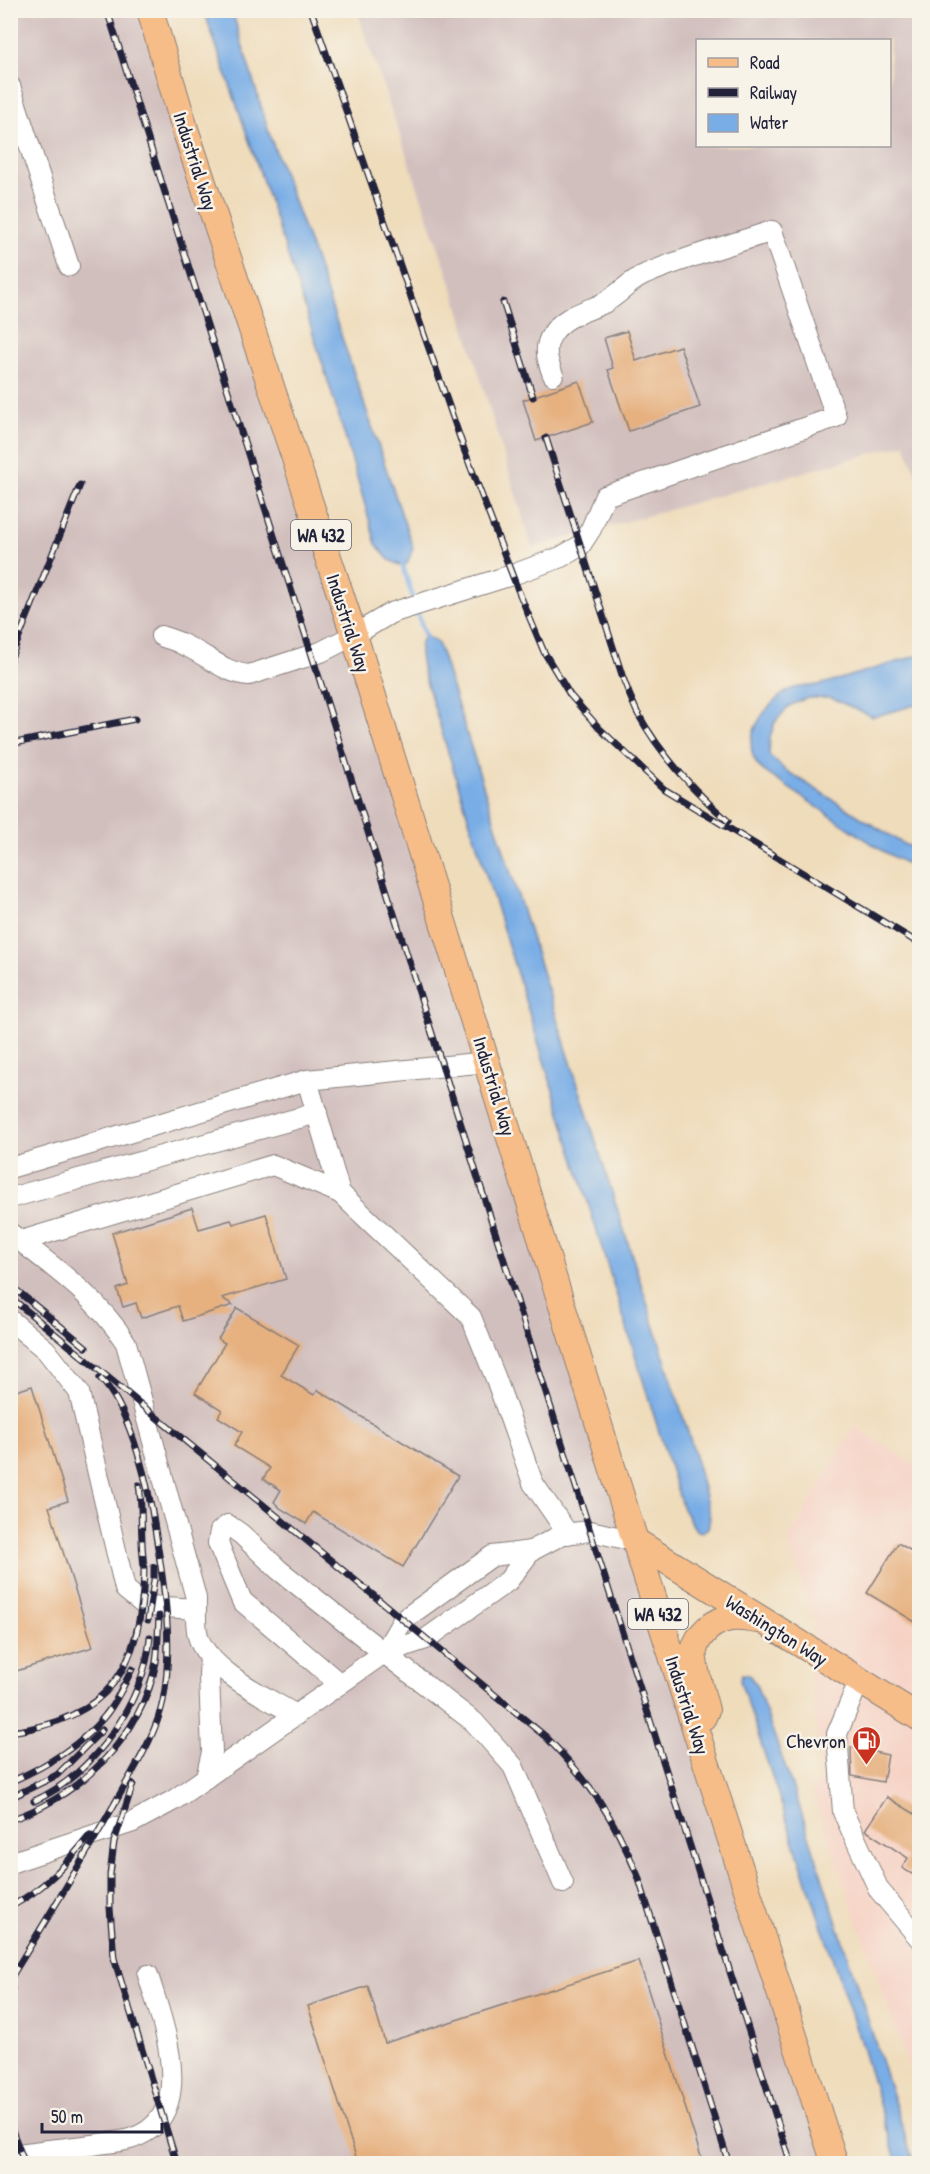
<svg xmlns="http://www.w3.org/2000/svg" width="930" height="2174" viewBox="0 0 930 2174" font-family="'Patrick Hand',sans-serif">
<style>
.built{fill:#f6d2c4}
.industrial{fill:#d1bfbe;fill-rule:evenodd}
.water{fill:#79ade6;stroke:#4e6890;stroke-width:1.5}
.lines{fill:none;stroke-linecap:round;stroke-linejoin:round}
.stream{stroke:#79ade6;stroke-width:4.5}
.building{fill:#e6b07f}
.minor-casing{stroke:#887f7b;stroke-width:22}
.major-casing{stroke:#887f7b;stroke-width:28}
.minor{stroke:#fff;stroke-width:20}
.major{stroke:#f7bd88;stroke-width:26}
.rail-casing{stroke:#22223b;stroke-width:7}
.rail{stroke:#f7f3e8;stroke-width:4.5;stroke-dasharray:14;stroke-linecap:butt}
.labels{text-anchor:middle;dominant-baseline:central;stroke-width:5;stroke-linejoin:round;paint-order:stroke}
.shield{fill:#f7f3e8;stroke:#62616f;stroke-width:1.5}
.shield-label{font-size:18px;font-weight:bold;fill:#22223b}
.street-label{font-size:20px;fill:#22223b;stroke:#f7f3e8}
.poi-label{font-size:20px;fill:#22223b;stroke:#f7f3e8;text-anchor:end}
</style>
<rect width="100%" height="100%" fill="#f7f3e8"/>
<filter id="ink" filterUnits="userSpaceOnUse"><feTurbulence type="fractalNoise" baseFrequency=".0167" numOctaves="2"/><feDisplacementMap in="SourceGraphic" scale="12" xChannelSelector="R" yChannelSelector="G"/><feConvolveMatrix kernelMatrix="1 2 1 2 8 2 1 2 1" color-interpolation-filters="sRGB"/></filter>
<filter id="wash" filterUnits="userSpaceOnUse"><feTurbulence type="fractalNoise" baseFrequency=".008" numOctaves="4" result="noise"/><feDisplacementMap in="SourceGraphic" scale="24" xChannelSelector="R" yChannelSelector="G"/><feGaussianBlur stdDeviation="1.35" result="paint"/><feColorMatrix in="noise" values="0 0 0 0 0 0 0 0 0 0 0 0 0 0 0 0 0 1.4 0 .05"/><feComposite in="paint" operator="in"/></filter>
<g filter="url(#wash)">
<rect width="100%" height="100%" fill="#efdcbb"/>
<path class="built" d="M854 1426 919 1467V2097L810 1786 824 1781 809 1673 815 1622 787 1542Z"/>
<g class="industrial">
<path d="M11 11H150L835 2163 11 2164Z"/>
<path d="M357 11H909L920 43 919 483 905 444 532 548 456 298ZM698 40H890V146H698Z"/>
</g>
<g class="water">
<path d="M204 11H232L271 139 316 261 413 548 408 562 403 567 388 559 376 544C326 364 266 187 204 11Z"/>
<path d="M425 636 438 643 693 1448 710 1517 708 1528 702 1532 696 1530 683 1509 422 668C421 657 416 645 425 636Z"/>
<path d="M919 655V704L873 717 831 698H807L789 706 775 722 770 737 769 755 785 770 905 845 917 847 919 851V874L911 866 883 851 771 776C767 773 760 769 757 764 740 738 765 706 787 691 795 686 809 687 818 685 852 676 886 665 919 655Z"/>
<path d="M742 1674 749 1675 756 1684 801 1811 914 2163H897L863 2050 740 1680Z"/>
</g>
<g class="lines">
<g class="stream">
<path d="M402 563 414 601"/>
<path d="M416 609 427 641"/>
</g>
</g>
<g id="blocks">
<g class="building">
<path d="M627 331 636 361 680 346 700 407 629 431 608 370 613 368 604 338Z"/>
<path d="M579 381 593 422 536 441 523 400Z"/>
<path d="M192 1208 199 1229 231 1220 233 1224 266 1214 286 1279 222 1298 233 1305 183 1321 178 1306 141 1318 136 1303 123 1307 117 1289 128 1285 112 1233Z"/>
<path d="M237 1308 299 1345 281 1375 314 1395 318 1390 458 1476 403 1567 313 1512 306 1524 280 1508 274 1502 281 1490 263 1479 270 1468 234 1446 242 1432 218 1417 222 1410 195 1393 225 1343 218 1339Z"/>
<path d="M32 1386 68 1501 49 1507 93 1647 10 1673V1393Z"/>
<path d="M898 1543 920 1556V1625L867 1593Z"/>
<path d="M851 1747 888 1755 883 1782 852 1776Z"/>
<path d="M887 1797 920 1817V1879L902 1868 908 1858 865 1830Z"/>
<path d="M639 1961 703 2163H358L308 2006 368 1986 385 2043Z"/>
</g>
</g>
</g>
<g filter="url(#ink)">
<use href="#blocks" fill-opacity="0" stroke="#887f7b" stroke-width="1.5"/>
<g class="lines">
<defs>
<g id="minor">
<path d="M10 86 69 266"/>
<path d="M161 636C169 639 177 641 184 645 207 655 224 673 249 675L321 652 354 635 391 613 512 575 561 557 580 546 591 529 605 496 836 417 772 231C730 245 686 257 646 274 630 280 619 295 604 303 585 312 562 316 551 336 543 349 548 362 553 375"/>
<path d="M487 1062 307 1080 340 1193 471 1317 496 1379 533 1483 568 1534"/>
<path d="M10 1168 307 1080"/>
<path d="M10 1198 317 1113"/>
<path d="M10 1233C52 1266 97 1297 126 1343L196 1598C196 1610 195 1625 198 1636 207 1670 268 1698 296 1715"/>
<path d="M21 1241 273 1165 340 1193"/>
<path d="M10 1320 46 1350 79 1392 125 1589 142 1603 150 1606 196 1609"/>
<path d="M531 1551 563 1534 590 1531 635 1541"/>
<path d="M859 1681 837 1734 843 1812 879 1890 920 1939"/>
<path d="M340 1684 242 1601 218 1543 220 1531 228 1525 241 1534 279 1570 384 1653 474 1722 513 1766 563 1883"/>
<path d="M206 1778 212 1752 209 1676 210 1656"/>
<path d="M10 1863 133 1822 174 1800 384 1653 426 1639 508 1581 531 1551 492 1556 403 1620 384 1653"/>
<path d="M10 2155C38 2151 66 2148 93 2145 105 2143 118 2142 130 2139 201 2117 162 2022 148 1975"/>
</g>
<g id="major">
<path d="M150 10 185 129 354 635 635 1541 835 2164"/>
<path d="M635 1541 920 1718"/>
<path d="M703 1717 706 1710C702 1694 696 1676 694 1660 691 1641 709 1623 726 1619 737 1616 748 1619 759 1620"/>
</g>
</defs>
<use href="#minor" class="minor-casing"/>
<use href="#major" class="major-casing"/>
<use href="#minor" class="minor"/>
<use href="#major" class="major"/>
<defs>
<g id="rail">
<path d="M107 10 791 2164"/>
<path d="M311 10 465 452 518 590 544 652 570 695 599 728 664 789 920 944"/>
<path d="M503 302 533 397"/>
<path d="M546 438 623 678C627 689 632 701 637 712 660 754 693 790 728 821"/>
<path d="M10 660 80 485"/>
<path d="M10 744 135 719"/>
<path d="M10 1285 86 1347"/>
<path d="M10 1297 546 1737C591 1783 613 1816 638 1876L729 2164"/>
<path d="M148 1620 154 1580V1567"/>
<path d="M10 1732C110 1719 141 1668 144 1572 144 1562 142 1551 142 1540 141 1522 142 1504 139 1485"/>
<path d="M10 1782C45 1767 80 1746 104 1717 116 1703 124 1685 132 1669"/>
<path d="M133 1784 114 1842 110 1875V1908L114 1958 177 2164"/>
<path d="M10 1798 57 1775 102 1730"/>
<path d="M34 1801C93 1775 145 1702 150 1637"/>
<path d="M10 1820C80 1796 142 1737 156 1662 158 1647 158 1632 159 1616"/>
<path d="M10 1907C44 1889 67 1864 90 1835"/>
<path d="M10 1979C46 1921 81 1863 115 1803 133 1770 155 1738 163 1701 175 1639 162 1573 152 1511 145 1473 128 1406 100 1378"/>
<path d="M10 1994 12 1989"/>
<path d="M10 2125 25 2164"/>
</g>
</defs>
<use href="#rail" class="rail-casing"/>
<use href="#rail" class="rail"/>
</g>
</g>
<defs>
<symbol id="fuel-pin" viewBox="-11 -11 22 30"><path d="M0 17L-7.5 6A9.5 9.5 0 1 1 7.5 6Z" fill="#c8321e" stroke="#f7f3e8"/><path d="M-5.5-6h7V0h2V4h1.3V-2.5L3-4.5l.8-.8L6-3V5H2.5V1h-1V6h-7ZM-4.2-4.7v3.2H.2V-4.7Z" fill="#fff"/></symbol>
</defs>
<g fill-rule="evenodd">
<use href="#fuel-pin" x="850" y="1724" width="33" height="45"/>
</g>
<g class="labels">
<g class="shield">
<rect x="291" y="520" width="60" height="30" rx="4.5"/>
<rect x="628" y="1599" width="60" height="30" rx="4.5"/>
</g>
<g class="shield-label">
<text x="321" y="535">WA 432</text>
<text x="658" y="1614">WA 432</text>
</g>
<g class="street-label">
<text transform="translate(196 161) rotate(72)">Industrial Way</text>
<text transform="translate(349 623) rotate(72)">Industrial Way</text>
<text transform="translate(495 1086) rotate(73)">Industrial Way</text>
<text transform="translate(777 1630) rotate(32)">Washington Way</text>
<text transform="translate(688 1705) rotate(72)">Industrial Way</text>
</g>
<g class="poi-label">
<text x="846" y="1740">Chevron</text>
</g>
</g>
<rect width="930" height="2174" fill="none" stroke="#f7f3e8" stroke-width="36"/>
<rect x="696" y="39" width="195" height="108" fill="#f7f3e8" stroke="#a29fa3" stroke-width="1.5"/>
<rect x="708" y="58" width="30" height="9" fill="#f7bd88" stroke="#a29fa3" stroke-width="1.5"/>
<text x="750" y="69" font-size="18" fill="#22223b">Road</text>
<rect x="708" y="88" width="30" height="9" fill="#22223b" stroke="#a29fa3" stroke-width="1.5"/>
<text x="750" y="99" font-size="18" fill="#22223b">Railway</text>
<rect x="708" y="114" width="30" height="18" fill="#79ade6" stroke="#a29fa3" stroke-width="1.5"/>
<text x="750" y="129" font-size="18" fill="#22223b">Water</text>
<path d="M42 2123v9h120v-9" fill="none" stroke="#22223b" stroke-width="3"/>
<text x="51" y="2123" font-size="18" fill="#22223b" stroke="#f7f3e8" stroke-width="4.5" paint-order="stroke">50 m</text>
</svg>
